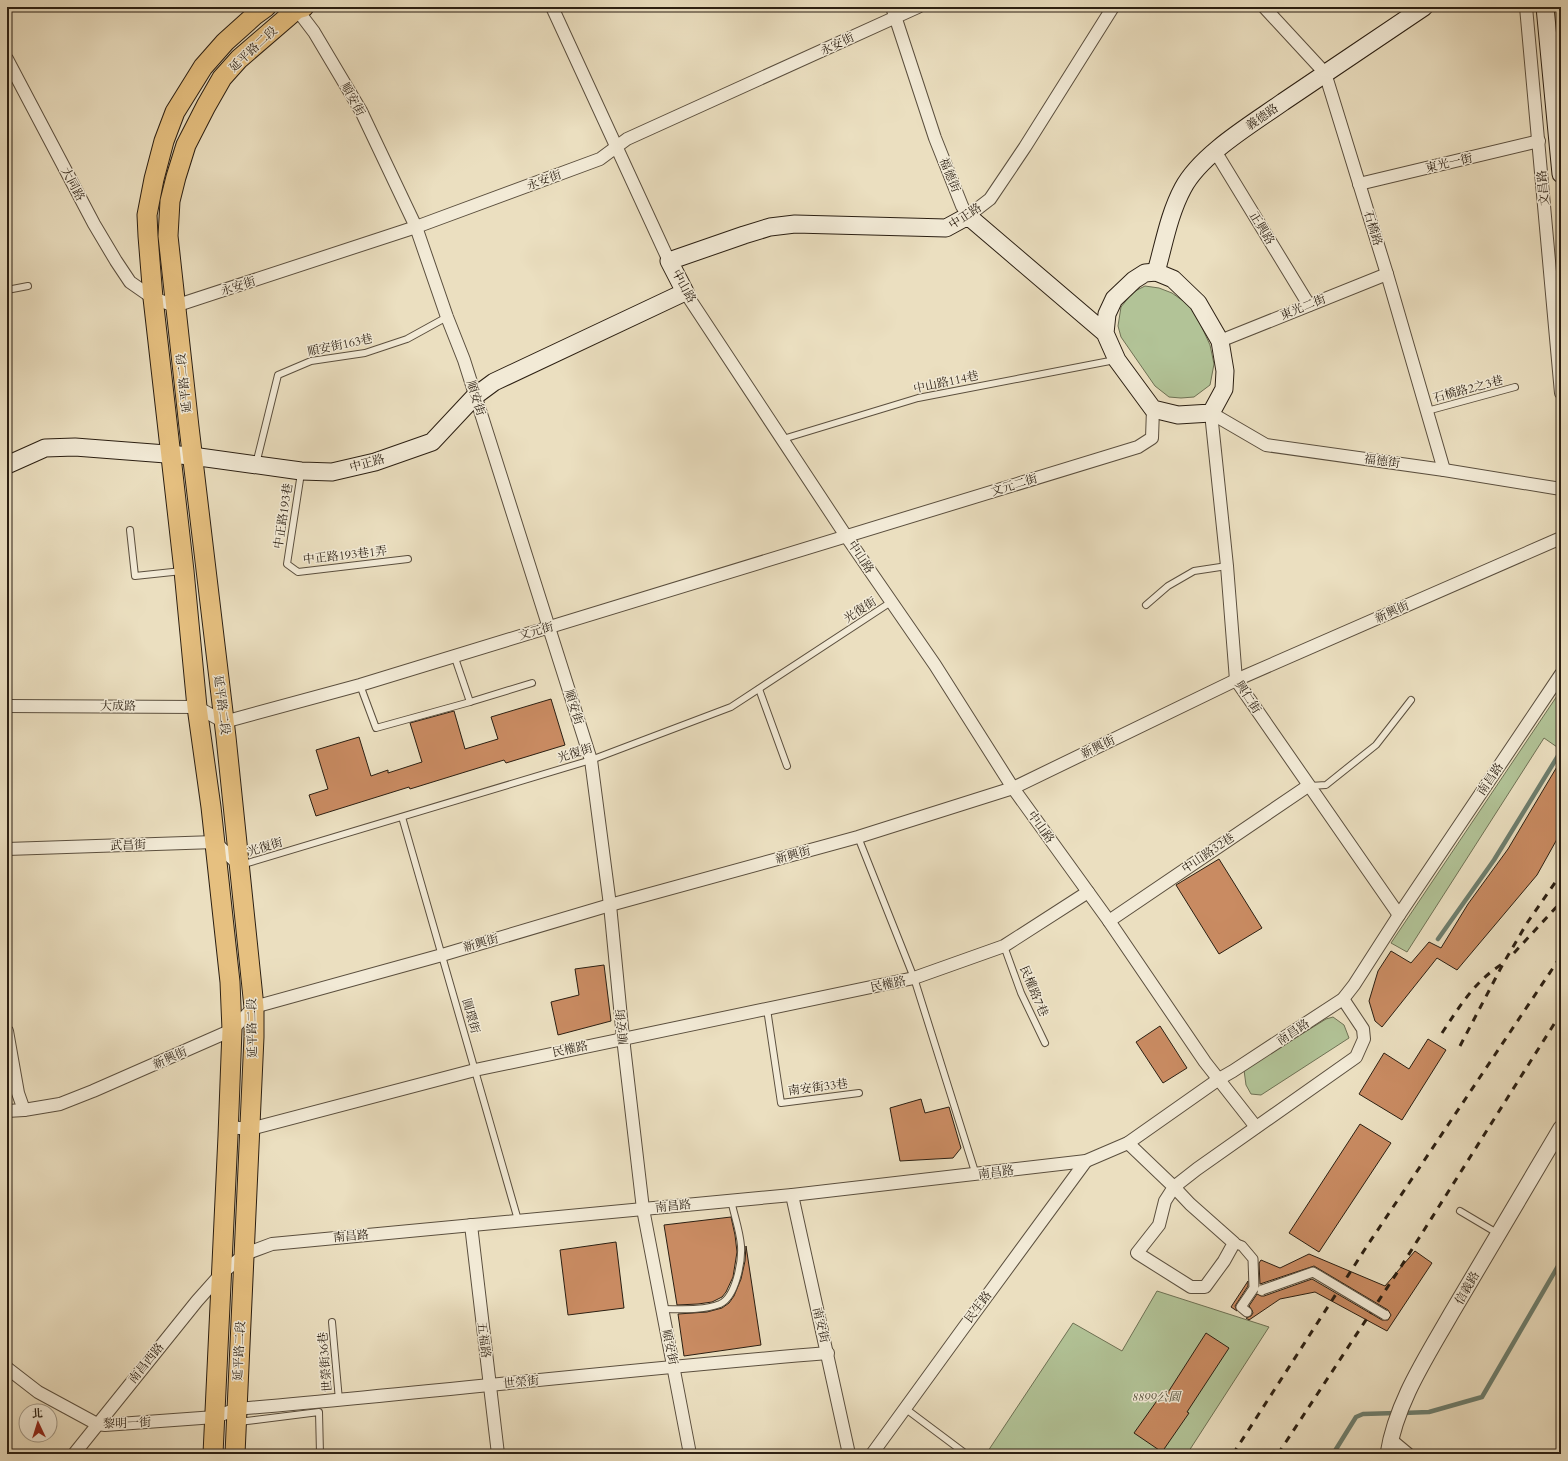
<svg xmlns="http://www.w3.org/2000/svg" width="1568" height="1461" viewBox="0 0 1568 1461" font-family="Cardo,'Noto Serif TC',serif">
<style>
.green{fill:#b2c397;stroke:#6e7154}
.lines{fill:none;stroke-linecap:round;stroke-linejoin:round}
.stream{stroke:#6d7e6e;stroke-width:4.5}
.building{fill:#c98b62;stroke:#2b1f12}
.service-casing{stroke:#5b4f3e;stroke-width:8}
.pedestrian-casing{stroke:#5b4f3e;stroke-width:11}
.minor-casing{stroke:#5b4f3e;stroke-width:14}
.tertiary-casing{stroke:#5b4f3e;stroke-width:17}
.secondary-casing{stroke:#2b1f12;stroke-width:19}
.primary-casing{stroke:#2b1f12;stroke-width:21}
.service{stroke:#f2ead6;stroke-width:6}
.pedestrian{stroke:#f2ead6;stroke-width:9}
.minor{stroke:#f2ead6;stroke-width:12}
.tertiary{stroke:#f2ead6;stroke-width:15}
.secondary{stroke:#f2ead6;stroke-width:17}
.primary{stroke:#e6c080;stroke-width:19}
.rail{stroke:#2b1f12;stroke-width:3;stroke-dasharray:7 7;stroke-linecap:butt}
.pedestrian-bridge-casing{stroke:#5b4f3e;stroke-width:11;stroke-linecap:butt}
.pedestrian-bridge{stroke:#f2ead6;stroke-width:9}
.labels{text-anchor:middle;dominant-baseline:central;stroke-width:3;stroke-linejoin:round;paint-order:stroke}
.street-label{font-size:12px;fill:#2b1f12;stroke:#f2ead6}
.park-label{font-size:12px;font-style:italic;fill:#54503a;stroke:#f2ead6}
</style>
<rect width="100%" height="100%" fill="#ebdfc0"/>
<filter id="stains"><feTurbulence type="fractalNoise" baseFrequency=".005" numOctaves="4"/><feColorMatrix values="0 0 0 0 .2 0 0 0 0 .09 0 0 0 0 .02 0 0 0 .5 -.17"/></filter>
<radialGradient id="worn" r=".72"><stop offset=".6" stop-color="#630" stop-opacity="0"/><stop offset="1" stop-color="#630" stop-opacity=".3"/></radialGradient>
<g class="green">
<path d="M1145 286 1159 288 1172 293 1193 308 1210 345 1214 364 1210 385 1194 397 1181 398 1169 397 1155 386 1130 350 1121 337 1118 326 1121 307 1133 292Z"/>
<path d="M1561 690V742L1557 747 1544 738 1407 952 1391 943Z"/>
<path d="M1333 1017 1344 1025 1349 1038 1261 1095 1251 1094 1246 1085 1244 1070 1326 1019Z"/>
<path d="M1157 1291 1269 1327 1187 1454H986L1073 1323 1122 1351Z"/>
</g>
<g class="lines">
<g class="stream">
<path d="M1438 939 1494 860 1561 751"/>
<path d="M1403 1413 1429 1412 1482 1397 1561 1261"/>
<path d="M1333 1454 1356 1417 1363 1414 1396 1413"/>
</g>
</g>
<g class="building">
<path d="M551 699 565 745 506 763 504 760 410 789 409 787 316 816 309 795 328 789 316 750 359 737 371 776 388 770V773L422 762 410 723 454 711 465 749 498 739 491 717Z"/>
<path d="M1561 760V832L1537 875 1457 970 1437 958 1382 1027 1375 1021 1369 1001 1378 971 1391 951 1411 963 1429 942 1441 948 1468 904 1508 849Z"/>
<path d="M1219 859 1262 928 1219 954 1176 885Z"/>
<path d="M604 965 611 1021 558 1035 551 1002 579 995 575 969Z"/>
<path d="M1160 1026 1187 1068 1163 1083 1136 1042Z"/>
<path d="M1428 1039 1446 1050 1402 1120 1359 1094 1384 1053 1409 1069Z"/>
<path d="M921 1099 925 1113 949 1107 961 1148 953 1158 900 1161 890 1108Z"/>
<path d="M1360 1124 1391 1143 1319 1252 1289 1233Z"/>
<path d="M731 1217 735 1235 737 1252 733 1277 726 1292 722 1297 712 1302 698 1304 677 1305 664 1225Z"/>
<path d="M616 1242 624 1308 568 1315 560 1250Z"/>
<path d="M746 1246 761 1345 684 1356 678 1314 707 1312 722 1308 729 1303 734 1296 741 1279 745 1261Z"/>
<path d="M1415 1251 1432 1263 1387 1331 1315 1292 1280 1299 1249 1320 1246 1318 1251 1316 1253 1313 1252 1310 1249 1306 1257 1294 1261 1296H1264L1312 1279 1382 1320H1388L1391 1315 1388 1310 1314 1266 1260 1284 1259 1263 1261 1260 1280 1268 1309 1254 1385 1286Z"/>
<path d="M1248 1281V1286L1235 1306 1237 1311 1231 1307Z"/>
<path d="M1206 1333 1229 1348 1187 1412 1189 1413 1162 1452 1134 1433 1161 1395 1165 1397Z"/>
</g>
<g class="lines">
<defs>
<g id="service">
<path d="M7 290 28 286"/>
<path d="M1427 411 1515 387"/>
<path d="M783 439 918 398 1115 360"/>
<path d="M256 464 278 375 311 361 365 353 407 339 447 317"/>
<path d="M301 473 287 564 298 572 408 559"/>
<path d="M130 530 135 576 182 571"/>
<path d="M1146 605 1168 586 1194 571 1227 566"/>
<path d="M454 655 470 702"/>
<path d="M360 685 376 728 470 702 532 683"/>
<path d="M759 689 787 766"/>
<path d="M1310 786 1326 785 1376 745 1411 700"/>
<path d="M402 817 518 1220"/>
<path d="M858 837 914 978 976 1175"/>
<path d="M241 865 591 760 731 707 891 602"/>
<path d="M1004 946 1021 993 1045 1043"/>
<path d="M767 1009 781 1103 859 1093"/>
<path d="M1460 1211 1497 1233"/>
<path d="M662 1309C681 1309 702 1311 720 1304 736 1297 742 1261 741 1246 740 1231 734 1215 731 1200"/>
<path d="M332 1322 339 1400"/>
<path d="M906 1409 966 1454"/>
<path d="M239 1422 319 1412 320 1454"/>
</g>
<path id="pedestrian" d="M1234 1243 1242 1246 1253 1259 1254 1288 1241 1307 1247 1312"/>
<g id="minor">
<path d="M295 7 314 32 361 111 416 227 447 317 464 360 591 760 610 905 623 1038 643 1209 690 1454"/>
<path d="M552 7 669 261"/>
<path d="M892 7 935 138 962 206 968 216 990 199 1025 147 1113 7"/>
<path d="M1264 7 1325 73 1387 274 1444 470"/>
<path d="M1526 7 1561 393"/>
<path d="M7 59 94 224 116 261 130 282 153 298 175 306 416 227 600 159 627 139 918 7"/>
<path d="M1215 151 1309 305"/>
<path d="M1359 184 1539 141"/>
<path d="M685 292 846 536 935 665 1013 788 1109 921 1205 1062 1256 1127"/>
<path d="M1220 341 1387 274"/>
<path d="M1211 413 1227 566 1236 680 1399 915"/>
<path d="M1211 413 1266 445 1444 470 1561 489"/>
<path d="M7 706 197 707 224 722 360 685 1138 447 1152 438 1153 409"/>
<path d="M7 849 215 842 240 866"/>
<path d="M1109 921 1308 786"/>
<path d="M7 1031 18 1093 24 1110"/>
<path d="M7 1111 24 1110 60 1104 93 1091 232 1030 254 1007 442 955 610 905 858 837 1013 788 1236 680 1561 538"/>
<path d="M229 1127 250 1129 475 1070 914 978 1004 946 1088 892"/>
<path d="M1128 1143 1174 1187 1190 1204 1234 1243 1224 1261 1205 1287H1191L1137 1253 1159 1225 1165 1201 1174 1187 1197 1169 1356 1057 1364 1039 1363 1029 1343 999"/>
<path d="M792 1195 849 1454"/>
<path d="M471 1225 498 1454"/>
<path d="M7 1368 38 1392 97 1424 105 1425 215 1417 237 1409C434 1392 631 1369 828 1353"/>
<path d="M1390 1439 1408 1454"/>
<path d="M74 1454 197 1301 221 1274 245 1254 272 1244 792 1195 1086 1161 1128 1143 1219 1079 1233 1071 1343 999 1354 985 1399 915 1561 674"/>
<path d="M872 1454 962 1330 1086 1161"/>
</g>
<path id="tertiary" d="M1388 1454C1396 1403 1426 1358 1451 1314 1487 1252 1524 1190 1561 1128"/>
<g id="secondary">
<path d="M1545 7 1561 174"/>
<path d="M1156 272C1164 244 1169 214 1183 188 1201 154 1252 124 1283 102 1330 70 1377 39 1424 7"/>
<path d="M7 465 45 448 75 447 192 456 301 471 332 472 375 462 432 442 475 396 494 382 685 292 669 261 744 235 770 227 795 224 946 228 968 216 1105 333 1117 360 1153 409 1178 415 1211 413 1224 389 1225 371 1220 341 1198 303 1173 279 1156 272 1145 273 1134 280 1114 299 1107 314 1105 333"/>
</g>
<g id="primary">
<path d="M213 1454 228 1136 232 1030 230 982 211 807 197 707 184 571 153 298 148 236 147 215 154 179 164 141 175 112 203 67 225 42 255 15 266 7"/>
<path d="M235 1454 254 1037V1007L226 737 189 427 168 236 170 201 176 177 186 145 206 106 222 78 239 59 297 9 304 7"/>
</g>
</defs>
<use href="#service" class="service-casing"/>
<use href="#pedestrian" class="pedestrian-casing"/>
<use href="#minor" class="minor-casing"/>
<use href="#tertiary" class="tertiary-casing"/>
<use href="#secondary" class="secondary-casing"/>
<use href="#primary" class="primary-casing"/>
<use href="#service" class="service"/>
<use href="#pedestrian" class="pedestrian"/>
<use href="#minor" class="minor"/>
<use href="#tertiary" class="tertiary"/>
<use href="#secondary" class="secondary"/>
<use href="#primary" class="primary"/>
<g class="rail">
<path d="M1514 953 1561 902"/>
<path d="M1442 1033C1460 1006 1474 982 1502 964"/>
<path d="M1460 1046 1503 964 1527 923 1561 874"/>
<path d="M1233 1454 1367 1246 1561 956"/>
<path d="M1278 1454 1402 1265 1561 1013"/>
</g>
<defs>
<path id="pedestrian-bridge" d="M1262 1290 1313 1272 1385 1315"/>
</defs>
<use href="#pedestrian-bridge" class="pedestrian-bridge-casing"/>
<use href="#pedestrian-bridge" class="pedestrian-bridge"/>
</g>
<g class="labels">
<g class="street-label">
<text transform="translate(837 44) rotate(-25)">永安街</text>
<text transform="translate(253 49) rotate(-43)">延平路二段</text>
<text transform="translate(353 99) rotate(61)">順安街</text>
<text transform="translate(1262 117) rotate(-35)">義德路</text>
<text transform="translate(1449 163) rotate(-13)">東光一街</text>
<text transform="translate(950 175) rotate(68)">福德街</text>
<text transform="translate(544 180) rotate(-20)">永安街</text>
<text transform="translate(73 184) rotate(62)">大同路</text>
<text transform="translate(1543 188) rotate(-95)">文昌路</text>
<text transform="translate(965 216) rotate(-33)">中正路</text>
<text transform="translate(1262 228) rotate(59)">正興路</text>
<text transform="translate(1373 228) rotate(73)">石橋路</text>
<text transform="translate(238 286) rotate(-18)">永安街</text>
<text transform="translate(684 286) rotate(61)">中山路</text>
<text transform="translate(1303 307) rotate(-22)">東光二街</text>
<text transform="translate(340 345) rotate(-12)">順安街163巷</text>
<text transform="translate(946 382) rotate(-12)">中山路114巷</text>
<text transform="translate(184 383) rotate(-96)">延平路二段</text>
<text transform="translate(1468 389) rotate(-15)">石橋路2之3巷</text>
<text transform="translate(476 398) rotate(72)">順安街</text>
<text transform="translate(1382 461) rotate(8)">福德街</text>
<text transform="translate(367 463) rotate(-15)">中正路</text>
<text transform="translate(1014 485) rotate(-17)">文元二街</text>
<text transform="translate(283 516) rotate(-81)">中正路193巷</text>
<text transform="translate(345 555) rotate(-6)">中正路193巷1弄</text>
<text transform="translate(861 557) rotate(56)">中山路</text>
<text transform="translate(860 610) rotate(-33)">光復街</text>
<text transform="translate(1392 612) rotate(-24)">新興街</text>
<text transform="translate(536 631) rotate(-16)">文元街</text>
<text transform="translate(1248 697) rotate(57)">興仁街</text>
<text transform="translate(222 705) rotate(83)">延平路二段</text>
<text x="118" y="706">大成路</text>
<text transform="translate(574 707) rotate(72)">順安街</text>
<text transform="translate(1098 747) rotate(-26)">新興街</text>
<text transform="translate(575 753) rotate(-18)">光復街</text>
<text transform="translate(1490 779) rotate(-56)">南昌路</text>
<text transform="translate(1041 827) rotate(54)">中山路</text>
<text transform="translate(128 845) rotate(-2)">武昌街</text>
<text transform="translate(265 847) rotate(-17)">光復街</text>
<text transform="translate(1208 853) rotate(-34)">中山路32巷</text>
<text transform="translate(793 855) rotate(-15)">新興街</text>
<text transform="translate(481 943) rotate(-16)">新興街</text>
<text transform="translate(888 984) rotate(-12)">民權路</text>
<text transform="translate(1034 991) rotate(67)">民權路7巷</text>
<text transform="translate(471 1016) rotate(74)">圓環街</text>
<text transform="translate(622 1027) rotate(-96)">順安街</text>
<text transform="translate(252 1028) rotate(-91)">延平路二段</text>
<text transform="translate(1293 1032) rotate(-34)">南昌路</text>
<text transform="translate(570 1049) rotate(-12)">民權路</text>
<text transform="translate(170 1058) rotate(-24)">新興街</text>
<text transform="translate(818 1087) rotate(-7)">南安街33巷</text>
<text transform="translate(996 1172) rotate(-7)">南昌路</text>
<text transform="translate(673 1206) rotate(-6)">南昌路</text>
<text transform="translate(351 1236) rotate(-5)">南昌路</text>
<text transform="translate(1467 1288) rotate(-60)">信義路</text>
<text transform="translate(978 1307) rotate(-53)">民生路</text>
<text transform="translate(821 1325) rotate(77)">南安街</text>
<text transform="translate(484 1340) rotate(83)">五福路</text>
<text transform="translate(670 1347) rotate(78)">順安街</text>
<text transform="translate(239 1351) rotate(-87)">延平路二段</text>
<text transform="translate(325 1362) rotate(-95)">世榮街36巷</text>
<text transform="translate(146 1363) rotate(-51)">南昌西路</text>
<text transform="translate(521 1382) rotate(-6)">世榮街</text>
<text transform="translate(127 1423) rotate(-2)">黎明一街</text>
</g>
<g class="park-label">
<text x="1156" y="1397">8899公園</text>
</g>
</g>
<rect width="1568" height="1461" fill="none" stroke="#ebdfc0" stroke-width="24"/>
<rect x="8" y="8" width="1552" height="1445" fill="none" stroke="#2b1f12" stroke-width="2"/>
<rect x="12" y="12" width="1544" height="1437" fill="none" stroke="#2b1f12"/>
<g transform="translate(38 1423) rotate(356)"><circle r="19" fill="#f2ead6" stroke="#a29988"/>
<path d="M0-3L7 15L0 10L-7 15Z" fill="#8f2418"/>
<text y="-6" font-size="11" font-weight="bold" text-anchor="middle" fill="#2b1f12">北</text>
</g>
<rect width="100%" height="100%" filter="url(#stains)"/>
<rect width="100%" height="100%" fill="url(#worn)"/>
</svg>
